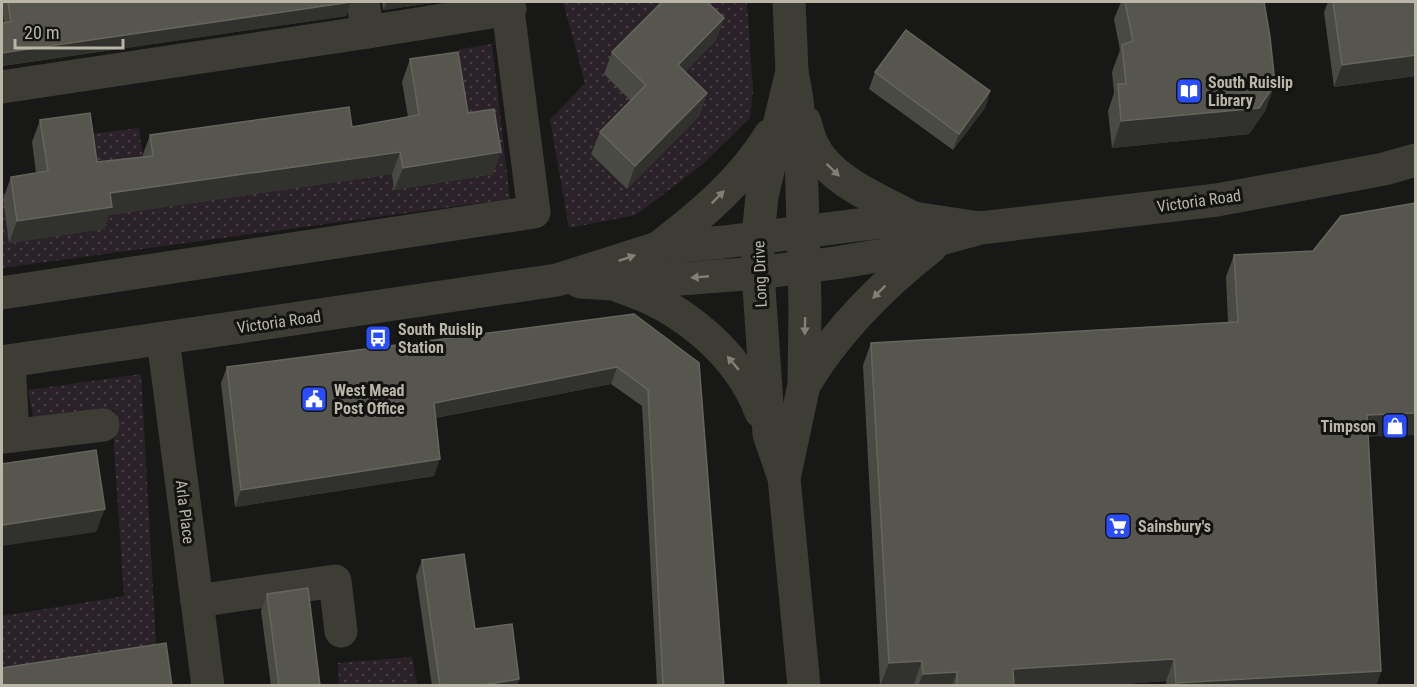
<svg xmlns="http://www.w3.org/2000/svg" width="1417" height="687" viewBox="0 0 1417 687" font-family="'Roboto Condensed',sans-serif">
<style>
.grass{fill:url(#grass-dots)}
.lines{fill:none;stroke-linecap:round;stroke-linejoin:round}
.minor{stroke:#3d3d36;stroke-width:33}
.wall{fill:#4a4a44}
.shaded-wall{fill:#31312d}
.building{fill:#56564f;stroke:#66655d;stroke-width:1.5}
.oneway{fill:#818074}
.labels{text-anchor:middle;dominant-baseline:central;stroke-width:6;stroke-linejoin:round;paint-order:stroke}
.poi-label{font-size:16px;font-weight:bold;fill:#b9b6a7;stroke:#131311;text-anchor:start}
.street-label{font-size:16px;fill:#b9b6a7;stroke:#131311}
</style>
<defs>
<pattern id="grass-dots" width="8" height="8" patternUnits="userSpaceOnUse" patternTransform="scale(1.5)"><rect width="8" height="8" fill="#2b2128"/><path d="M2 2h.1M6 6h.1" fill="none" stroke="#483f44" stroke-width="1.8" stroke-linecap="round"/></pattern>
</defs>
<rect width="100%" height="100%" fill="#181816"/>
<g class="grass">
<path d="M563 2H747L753 91 750 118 703 164 636 215 569 228 550 120 585 83Z"/>
<path d="M492 44 510 199 2 268V182L10 243 104 229 82 135 139 128 150 209 349 180 391 168 395 190 460 135 450 74 460 49Z"/>
<path d="M141 374 157 661 2 685V616L124 596 114 448V410L34 421 28 390Z"/>
<path d="M412 657 417 685H339L338 663Z"/>
</g>
<g class="lines">
<g class="minor">
<path d="M363 2 368 32"/>
<path d="M792 71 762 196 758 237V273L769 434 784 478 804 686"/>
<path d="M2 87 368 32 510 9"/>
<path d="M805 122C807 129 809 137 812 144 829 181 880 200 913 218"/>
<path d="M658 248C700 216 742 181 770 135"/>
<path d="M580 282 614 284 758 273 835 263 883 255 980 228 1217 200 1384 169 1416 160"/>
<path d="M621 287C681 306 738 352 761 412"/>
<path d="M2 293 534 212 507 2"/>
<path d="M163 339 208 686"/>
<path d="M9 361 13 436"/>
<path d="M2 362 557 280 658 248 724 242 913 218 980 228"/>
<path d="M804 385C837 330 881 286 931 247"/>
<path d="M2 437 103 425"/>
<path d="M784 478 804 385 805 306 801 151 797 100 792 71 789 2"/>
<path d="M197 601 335 581 341 631"/>
</g>
</g>
<g class="wall">
<path d="M2 2H351L346 16 2 66V23H4L2 8Z"/>
<path d="M382 2H439L383 10Z"/>
<path d="M1121 2H1264L1275 84 1265 111 1249 134 1112 148 1108 111 1114 93 1112 72 1120 50 1114 19Z"/>
<path d="M1328 2H1416V76L1334 87 1324 12Z"/>
<path d="M724 18 716 40 685 72 707 93 699 116 627 189 591 154 600 132 631 101 604 74 612 52Z"/>
<path d="M410 59 468 113 493 174 394 190 392 174 109 215 104 229 9 243 3 199 11 177 36 173 32 142 40 120 97 162 142 157 150 135 352 127 408 117 402 82Z"/>
<path d="M875 72 990 91 985 108 953 150 869 89Z"/>
<path d="M1234 255 1368 437 1381 671 1376 686H1167L1166 681 1096 686H914V684L880 686 863 365 871 343 1228 322 1226 277Z"/>
<path d="M634 314 724 686H657L642 406 611 384 435 418 434 476 235 507 221 383 227 367Z"/>
<path d="M422 560 475 629 519 679 517 686H432L416 576Z"/>
<path d="M267 594 320 686H271L261 611Z"/>
</g>
<g class="shaded-wall">
<path d="M351 2 346 16 2 66V53Z"/>
<path d="M387 2H439L383 10Z"/>
<path d="M724 18 716 40 670 87 678 65Z"/>
<path d="M1416 55V76L1334 87 1342 65Z"/>
<path d="M1275 84 1265 111 1249 134 1112 148 1121 121Z"/>
<path d="M990 91 985 108 953 150 959 134Z"/>
<path d="M707 93 699 116 627 189 635 166Z"/>
<path d="M400 152 392 174 109 215 104 229 9 243 17 221 110 193Z"/>
<path d="M501 152 493 174 394 190 403 168Z"/>
<path d="M617 367 611 384 428 419 434 403Z"/>
<path d="M1416 413V435L1359 437 1367 415Z"/>
<path d="M440 459 434 476 235 507 241 490Z"/>
<path d="M105 509 96 532 2 546V525Z"/>
<path d="M1174 659 1166 681 1096 686H1007L1013 669Z"/>
<path d="M922 661 914 684 880 686 889 663Z"/>
<path d="M1381 671 1376 686H1175L1176 683Z"/>
<path d="M957 672 952 686H918L923 674Z"/>
<path d="M519 679 517 686H478Z"/>
</g>
<g class="building">
<path d="M8 2H351L2 53V23L11 22Z"/>
<path d="M662 2H707L724 18 678 65 707 93 635 166 600 132 646 85 612 52Z"/>
<path d="M1125 2H1264L1270 37 1275 84 1259 108 1121 121 1118 84H1126L1122 45 1133 41Z"/>
<path d="M1333 2H1416V55L1342 65Z"/>
<path d="M906 30 990 91 959 134 875 72Z"/>
<path d="M458 52 468 113 494 109 501 152 403 168 400 152 110 193 112 207 17 221 11 177 48 171 40 120 90 113 97 162 153 156 150 135 349 107 352 127 419 115 410 59Z"/>
<path d="M1416 203V413L1367 415 1381 671 1176 683 1174 659 1013 669 1014 686H957V672L923 674 922 661 889 663 871 343 1238 322 1234 255 1313 251 1341 216Z"/>
<path d="M634 314 699 363 724 686H663L648 390 617 367 434 403 440 459 241 490 227 367Z"/>
<path d="M96 450 105 509 2 525V464Z"/>
<path d="M464 554 475 629 512 624 519 679 478 686H440L422 560Z"/>
<path d="M308 588 320 686H279L267 594Z"/>
<path d="M166 643 172 686H2V668Z"/>
</g>
<defs><path id="oneway-solid" d="M-6-.8H1V-3.2L6.5 0L1 3.2V.8H-6Z" transform="scale(1.5)"/></defs>
<g class="oneway">
<use href="#oneway-solid" transform="translate(833 170) rotate(44)"/>
<use href="#oneway-solid" transform="translate(718 197) rotate(-45)"/>
<use href="#oneway-solid" transform="translate(627 258) rotate(-19)"/>
<use href="#oneway-solid" transform="translate(700 277) rotate(175)"/>
<use href="#oneway-solid" transform="translate(879 292) rotate(135)"/>
<use href="#oneway-solid" transform="translate(805 326) rotate(91)"/>
<use href="#oneway-solid" transform="translate(733 363) rotate(-130)"/>
</g>
<defs>
<symbol id="library-square" viewBox="-11 -11 22 22"><rect x="-9" y="-9" width="18" height="18" rx="4" fill="#294cfc" stroke="#131311"/><path d="M-6-4Q-3-5.5-.7-3.5V5Q-3 3-6 4ZM6-4Q3-5.5 .7-3.5V5Q3 3 6 4Z" fill="#fff"/></symbol>
<symbol id="bus-square" viewBox="-11 -11 22 22"><rect x="-9" y="-9" width="18" height="18" rx="4" fill="#294cfc" stroke="#131311"/><path d="M-5-6H5V4H4V6H2V4H-2V6H-4V4H-5ZM-3.5-4V0h7V-4ZM-3.5 1.2v1.5H-2V1.2ZM2 1.2v1.5H3.5V1.2Z" fill="#fff"/></symbol>
<symbol id="civic-square" viewBox="-11 -11 22 22"><rect x="-9" y="-9" width="18" height="18" rx="4" fill="#294cfc" stroke="#131311"/><path d="M-.6-6.5H3V-4.5H.6V-3L4-1V1h2V6H-6V1h2V-1L-.6-3ZM-1.2 2.5V6h2.4V2.5Z" fill="#fff"/></symbol>
<symbol id="shop-square" viewBox="-11 -11 22 22"><rect x="-9" y="-9" width="18" height="18" rx="4" fill="#294cfc" stroke="#131311"/><path d="M-5-2.5h2.3a2.7 3.5 0 0 1 5.4 0H5L5.5 6h-11ZM-1.5-2.5h3a1.5 2.3 0 0 0-3 0Z" fill="#fff"/></symbol>
<symbol id="supermarket-square" viewBox="-11 -11 22 22"><rect x="-9" y="-9" width="18" height="18" rx="4" fill="#294cfc" stroke="#131311"/><path d="M-6-5.5h2.5l.6 2H6L4.5 2H-2.5L-4.4-4H-6ZM-1.5 3.2a1.3 1.3 0 1 0 .1 0ZM3 3.2a1.3 1.3 0 1 0 .1 0Z" fill="#fff"/></symbol>
</defs>
<g fill-rule="evenodd">
<use href="#library-square" x="1174" y="76" width="30" height="30"/>
<use href="#bus-square" x="363" y="323" width="30" height="30"/>
<use href="#civic-square" x="299" y="384" width="30" height="30"/>
<use href="#shop-square" x="1380" y="411" width="30" height="30"/>
<use href="#supermarket-square" x="1103" y="511" width="30" height="30"/>
</g>
<g class="labels">
<g class="poi-label">
<text x="1208" y="82">South Ruislip<tspan x="1208" dy="18">Library</tspan></text>
<text x="398" y="329">South Ruislip<tspan x="398" dy="18">Station</tspan></text>
<text x="334" y="390">West Mead<tspan x="334" dy="18">Post Office</tspan></text>
<text x="1376" y="426" text-anchor="end">Timpson</text>
<text x="1138" y="526">Sainsbury's</text>
</g>
<g class="street-label">
<text transform="translate(1199 201) rotate(-8)">Victoria Road</text>
<text transform="translate(760 274) rotate(-92)">Long Drive</text>
<text transform="translate(279 322) rotate(-8)">Victoria Road</text>
<text transform="translate(185 512) rotate(83)">Arla Place</text>
</g>
</g>
<rect width="1417" height="687" fill="none" stroke="#b9b6a7" stroke-width="6"/>
<path d="M15 39v9h108v-9" fill="none" stroke="#b9b6a7" stroke-width="3"/>
<text x="24" y="39" font-size="18" fill="#b9b6a7" stroke="#131311" stroke-width="4.5" paint-order="stroke">20 m</text>
</svg>
